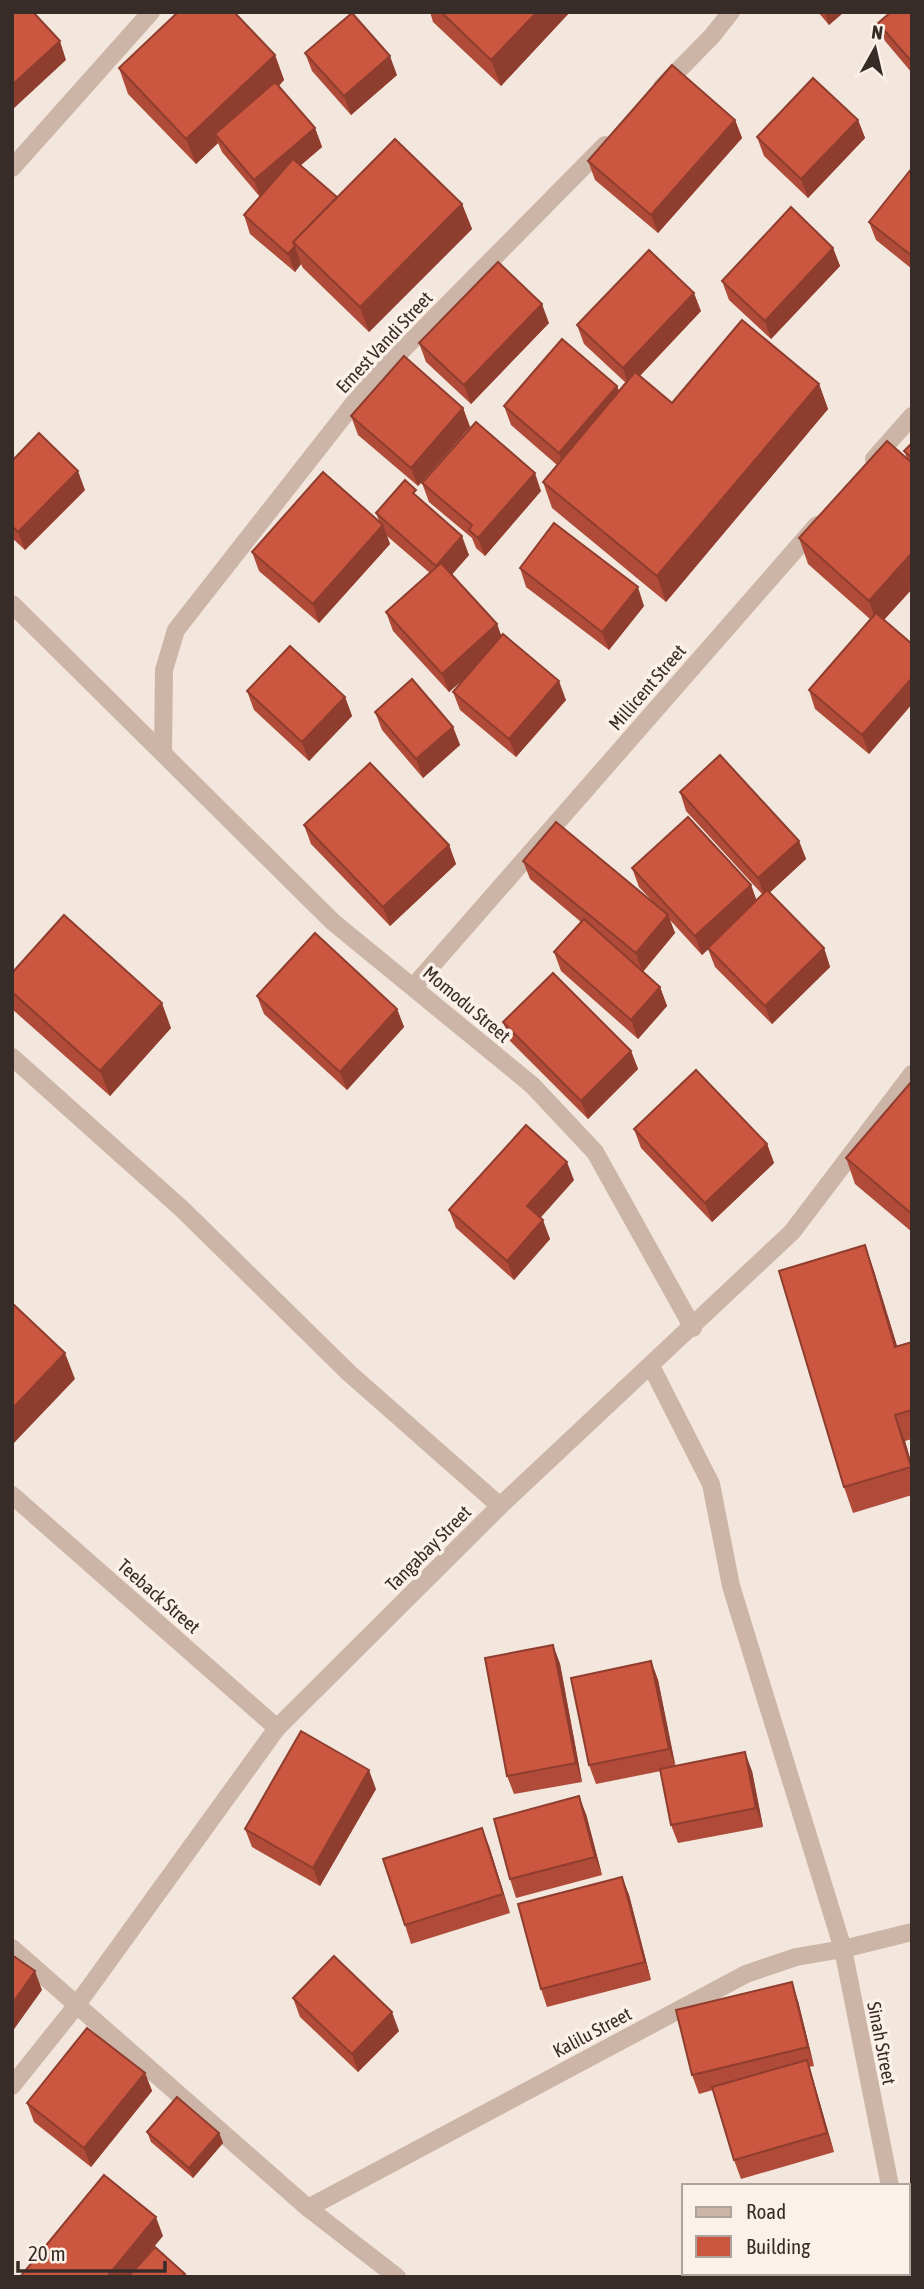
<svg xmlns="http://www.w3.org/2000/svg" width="924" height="2289" viewBox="0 0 924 2289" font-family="'Asap Condensed',sans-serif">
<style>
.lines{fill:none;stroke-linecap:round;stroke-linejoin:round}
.minor{stroke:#ccb5a7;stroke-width:18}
.wall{fill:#af4b38}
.shaded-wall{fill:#8f3d2e}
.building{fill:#cc5741;stroke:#8f3d2e;stroke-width:2}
.labels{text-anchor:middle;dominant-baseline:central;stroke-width:7;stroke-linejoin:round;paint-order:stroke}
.street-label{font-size:19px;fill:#382c28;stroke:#fbf1e9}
</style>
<rect width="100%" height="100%" fill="#f3e6dc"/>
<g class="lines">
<g class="minor">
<path d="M662 87 712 36 731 12"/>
<path d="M12 168 151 12"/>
<path d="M874 459 912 416"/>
<path d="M12 604 333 922 532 1085 595 1152 693 1328"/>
<path d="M163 753 164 670 176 630 368 385 605 145"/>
<path d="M414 986 817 525"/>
<path d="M12 1057 182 1209 349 1373 500 1506"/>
<path d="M651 1366 711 1484 731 1586 843 1949 890 2186"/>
<path d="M12 1495 277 1728"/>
<path d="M12 1948 308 2208 397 2277"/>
<path d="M12 2086 76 2006 277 1728 500 1506 792 1232 912 1074"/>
<path d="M308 2208 746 1974 796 1957 843 1949 912 1932"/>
<path d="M908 2257 912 2270"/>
</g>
</g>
<g class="wall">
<path d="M430 12H570L501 86 433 22Z"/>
<path d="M818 12H844L829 25Z"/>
<path d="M912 12V73L885 41 878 23Z"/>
<path d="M305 53 397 75 351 115 312 71Z"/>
<path d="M275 55 284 80 279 86 315 128 322 147 300 166 337 197 462 204 472 229 369 332 303 268 301 264 295 272 250 234 244 215 260 197 222 152 218 143 196 164 128 94 119 68Z"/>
<path d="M735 120 742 138 658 233 595 180 588 161Z"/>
<path d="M858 120 865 138 808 198 764 156 757 137Z"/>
<path d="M912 168V269L876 240 869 222Z"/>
<path d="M833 248 840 266 771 339 729 300 722 281Z"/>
<path d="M701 311 640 376 672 403 819 384 828 409 666 602 552 508 543 482 557 465 511 425 504 406 617 386 619 391 626 383 584 344 577 325Z"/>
<path d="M549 323 471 404 426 362 419 343Z"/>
<path d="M463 408 470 427 418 486 358 435 351 416Z"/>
<path d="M912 443V589L884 620 912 644V704L869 754 815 709 809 690 870 619 808 564 799 538 907 458 904 451Z"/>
<path d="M12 461 85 490 25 550 12 538Z"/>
<path d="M422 483 541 491 485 556 476 548 472 538 429 502Z"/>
<path d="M419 499 469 555 452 574 497 624 501 636 566 700 516 757 460 710 453 692 466 677 449 692 393 631 386 612 430 573 387 536 390 544 319 623 259 571 252 552 379 521 376 513Z"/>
<path d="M520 568 644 606 609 650 526 587Z"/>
<path d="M247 691 345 697 352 716 309 761 254 710Z"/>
<path d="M375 712 453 727 460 745 423 778 382 730Z"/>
<path d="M680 792 799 841 806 859 769 893 824 948 830 967 772 1024 715 967 708 949 702 955 670 920 675 933 643 972 660 987 667 1006 638 1039 561 971 554 952 581 922 530 879 523 861 655 904 639 887 632 868 751 885 756 900 762 894 686 811Z"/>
<path d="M304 825 449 845 456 864 390 926 311 844Z"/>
<path d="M12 973 171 1028 110 1096 12 1009Z"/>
<path d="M257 996 397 1009 404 1027 347 1090 264 1014Z"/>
<path d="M503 1022 631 1051 638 1069 588 1119 510 1041Z"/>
<path d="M912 1081V1232L855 1184 846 1158Z"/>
<path d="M634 1129 767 1144 774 1163 712 1222 641 1148Z"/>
<path d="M574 1180 540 1218 550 1239 514 1280 456 1228 449 1210Z"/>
<path d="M865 1245 874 1271 897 1346 912 1342V1439L905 1441 912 1465V1495L853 1513 844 1487Z"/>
<path d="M553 1645 560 1664 582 1782 514 1794 507 1776Z"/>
<path d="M651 1661 658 1680 675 1766 752 1771 763 1827 678 1843 671 1825 661 1771 596 1784 589 1765Z"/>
<path d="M376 1789 320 1886 252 1847 245 1829Z"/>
<path d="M586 1814 602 1875 516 1898 510 1879Z"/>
<path d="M489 1846 510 1913 411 1944 405 1925Z"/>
<path d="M622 1877 629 1895 651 1980 547 2007 541 1989Z"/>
<path d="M293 1998 399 2031 358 2072 300 2017Z"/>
<path d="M798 2001 814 2066 809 2067 834 2152 741 2179 734 2160 713 2090 699 2094 692 2075Z"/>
<path d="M145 2073 152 2091 91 2167 34 2122 27 2103Z"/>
<path d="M147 2132 219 2133 223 2143 193 2178 151 2142Z"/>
</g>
<g class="shaded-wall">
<path d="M537 12H570L501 86 491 60Z"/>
<path d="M825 12H844L829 25Z"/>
<path d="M60 41 66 60 12 110V85Z"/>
<path d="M275 55 284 80 221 141 215 134 218 143 196 164 186 139Z"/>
<path d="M390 56 397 75 351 115 344 96Z"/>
<path d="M735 120 742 138 658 233 651 215Z"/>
<path d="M858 120 865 138 808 198 801 179Z"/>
<path d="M315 128 322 147 261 199 254 180Z"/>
<path d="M462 204 472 229 369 332 360 307Z"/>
<path d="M295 246 301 264 295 272 288 254Z"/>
<path d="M833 248 840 266 771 339 765 321Z"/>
<path d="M694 293 701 311 629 387 623 368Z"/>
<path d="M542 304 549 323 471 404 464 385Z"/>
<path d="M819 384 828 409 666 602 657 576Z"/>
<path d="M617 386 624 404 565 472 559 453Z"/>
<path d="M463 408 470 427 418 486 411 468Z"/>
<path d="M78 471 85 490 25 550 18 532Z"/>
<path d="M535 473 541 491 485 556 478 538Z"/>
<path d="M383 525 390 544 319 623 313 604Z"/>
<path d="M462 536 469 555 443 585 436 566Z"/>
<path d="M912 553V589L878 626 869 601Z"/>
<path d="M638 587 644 606 609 650 602 632Z"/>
<path d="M497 624 504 643 449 692 442 674Z"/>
<path d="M912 678V704L869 754 862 735Z"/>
<path d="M559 681 566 700 516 757 509 739Z"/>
<path d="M345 697 352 716 309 761 302 742Z"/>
<path d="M453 727 460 745 423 778 416 759Z"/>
<path d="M799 841 806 859 765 897 758 878Z"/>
<path d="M449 845 456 864 390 926 383 907Z"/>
<path d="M751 885 758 904 702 955 695 936Z"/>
<path d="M668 915 675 933 642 972 636 953Z"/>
<path d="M824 948 830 967 772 1024 765 1006Z"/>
<path d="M660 987 667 1006 638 1039 631 1020Z"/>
<path d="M162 1003 171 1028 110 1096 100 1071Z"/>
<path d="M397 1009 404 1027 347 1090 340 1072Z"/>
<path d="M631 1051 638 1069 588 1119 581 1101Z"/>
<path d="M767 1144 774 1163 712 1222 705 1203Z"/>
<path d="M567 1162 574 1180 534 1225 527 1206Z"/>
<path d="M543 1220 550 1239 514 1280 507 1261Z"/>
<path d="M865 1245 874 1271 905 1372 895 1347Z"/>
<path d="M65 1353 75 1379 12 1445V1409Z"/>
<path d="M895 1415 905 1441 912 1465V1470Z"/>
<path d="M553 1645 560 1664 582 1782 576 1763Z"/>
<path d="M651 1661 658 1680 676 1768 669 1749Z"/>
<path d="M745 1752 752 1771 763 1827 756 1808Z"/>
<path d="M369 1770 376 1789 320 1886 313 1868Z"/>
<path d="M579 1796 586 1814 602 1875 595 1857Z"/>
<path d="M482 1828 489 1846 510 1913 503 1894Z"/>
<path d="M622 1877 629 1895 651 1980 645 1962Z"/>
<path d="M35 1971 42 1990 12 2032V2004Z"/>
<path d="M792 1982 798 2001 814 2066 808 2047Z"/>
<path d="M392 2012 399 2031 358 2072 352 2054Z"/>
<path d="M807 2060 813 2079 834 2152 827 2133Z"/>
<path d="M145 2073 152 2091 91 2167 84 2148Z"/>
<path d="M219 2133 223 2143 193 2178 189 2168Z"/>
<path d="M156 2217 163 2236 129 2277H107Z"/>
</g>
<g class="building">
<path d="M12 12H33L60 41 12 85Z"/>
<path d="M178 12H234L275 55 186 139 119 68Z"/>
<path d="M441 12H537L491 60Z"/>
<path d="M891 12H912V62L878 23Z"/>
<path d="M352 13 390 56 344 96 305 53Z"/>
<path d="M672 65 735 120 651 215 588 161Z"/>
<path d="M813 78 858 120 801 179 757 137Z"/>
<path d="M275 82 315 128 254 180 215 134Z"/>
<path d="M395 139 462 204 360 307 293 242Z"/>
<path d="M293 159 337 197 293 242 295 246 288 254 244 215Z"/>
<path d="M912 168V256L869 222Z"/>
<path d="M791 207 833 248 765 321 722 281Z"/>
<path d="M649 250 694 293 623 368 577 325Z"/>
<path d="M498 262 542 304 464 385 419 343Z"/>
<path d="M742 320 819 384 657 576 543 482 635 372 672 403Z"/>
<path d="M562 339 617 386 559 453 504 406Z"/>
<path d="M404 356 463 408 411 468 351 416Z"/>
<path d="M476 422 535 473 478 538 469 530 472 525 422 483Z"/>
<path d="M39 433 78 471 18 532 12 526V461Z"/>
<path d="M887 441 912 463V553L869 601 799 538Z"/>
<path d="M912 443V458L904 451Z"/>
<path d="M323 472 383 525 313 604 252 552Z"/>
<path d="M405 480 416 490 413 493 462 536 436 566 376 513Z"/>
<path d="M554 523 638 587 602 632 520 568Z"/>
<path d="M441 563 497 624 442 674 386 612Z"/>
<path d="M876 613 912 644V678L862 735 809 690Z"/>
<path d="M503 634 559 681 509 739 453 692Z"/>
<path d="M290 646 345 697 302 742 247 691Z"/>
<path d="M412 679 453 727 416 759 375 712Z"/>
<path d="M720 755 799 841 758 878 680 792Z"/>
<path d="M370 763 449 845 383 907 304 825Z"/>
<path d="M688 817 751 885 695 936 632 868Z"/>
<path d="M556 822 668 915 636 953 523 861Z"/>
<path d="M767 890 824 948 765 1006 708 948Z"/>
<path d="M64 915 162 1003 100 1071 12 992V973Z"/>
<path d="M584 919 660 987 631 1020 554 952Z"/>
<path d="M315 933 397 1009 340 1072 257 996Z"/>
<path d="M553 973 631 1051 581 1101 503 1022Z"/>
<path d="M696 1070 767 1144 705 1203 634 1129Z"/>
<path d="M912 1081V1214L846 1158Z"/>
<path d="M526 1125 567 1162 527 1206 543 1220 507 1261 449 1210Z"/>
<path d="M865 1245 895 1347 912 1342V1410L895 1415 911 1467 844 1487 779 1271Z"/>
<path d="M12 1303 65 1353 12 1409Z"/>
<path d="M553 1645 576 1763 507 1776 485 1658Z"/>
<path d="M651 1661 669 1749 589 1765 571 1678Z"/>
<path d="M301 1731 369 1770 313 1868 245 1829Z"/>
<path d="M745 1752 756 1808 671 1825 660 1769Z"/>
<path d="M579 1796 595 1857 510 1879 494 1819Z"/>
<path d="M482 1828 503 1894 405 1925 383 1859Z"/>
<path d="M622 1877 645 1962 541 1989 518 1904Z"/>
<path d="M12 1955 35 1971 12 2004Z"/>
<path d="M334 1956 392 2012 352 2054 293 1998Z"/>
<path d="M792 1982 808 2047 692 2075 676 2010Z"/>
<path d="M87 2028 145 2073 84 2148 27 2103Z"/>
<path d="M807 2060 827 2133 734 2160 712 2087Z"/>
<path d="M177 2097 219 2133 189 2168 147 2132Z"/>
<path d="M104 2175 156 2217 107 2277H20Z"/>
<path d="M155 2247 185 2274 182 2277H128Z"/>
</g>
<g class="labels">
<g class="street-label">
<text transform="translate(384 342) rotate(-47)">Ernest Vandi Street</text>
<text transform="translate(647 687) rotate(-49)">Millicent Street</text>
<text transform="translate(467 1004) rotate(40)">Momodu Street</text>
<text transform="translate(428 1548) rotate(-45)">Tangabay Street</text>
<text transform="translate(159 1596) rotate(41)">Teeback Street</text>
<text transform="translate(592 2032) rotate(-28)">Kalilu Street</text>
<text transform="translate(882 2043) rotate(79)">Sinah Street</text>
</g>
</g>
<rect width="924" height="2289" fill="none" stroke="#382c28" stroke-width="28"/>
<rect x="682" y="2184" width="228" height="91" fill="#fbf1e9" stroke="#ada29c" stroke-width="2"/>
<rect x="696" y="2207" width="35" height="10" fill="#ccb5a7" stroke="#ada29c" stroke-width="2"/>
<text x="746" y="2219" font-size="21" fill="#382c28">Road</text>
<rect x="696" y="2236" width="35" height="21" fill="#cc5741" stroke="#ada29c" stroke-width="2"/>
<text x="746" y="2254" font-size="21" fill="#382c28">Building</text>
<g transform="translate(875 49) rotate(8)" stroke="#fbf1e9" stroke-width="5" paint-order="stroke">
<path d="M0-5L12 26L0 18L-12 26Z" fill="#382c28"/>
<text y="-10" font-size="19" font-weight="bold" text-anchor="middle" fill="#382c28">N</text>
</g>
<path d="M18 2261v10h147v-10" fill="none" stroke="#382c28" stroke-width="3.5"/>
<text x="28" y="2261" font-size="21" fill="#382c28" stroke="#fbf1e9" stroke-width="5" paint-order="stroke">20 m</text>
</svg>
